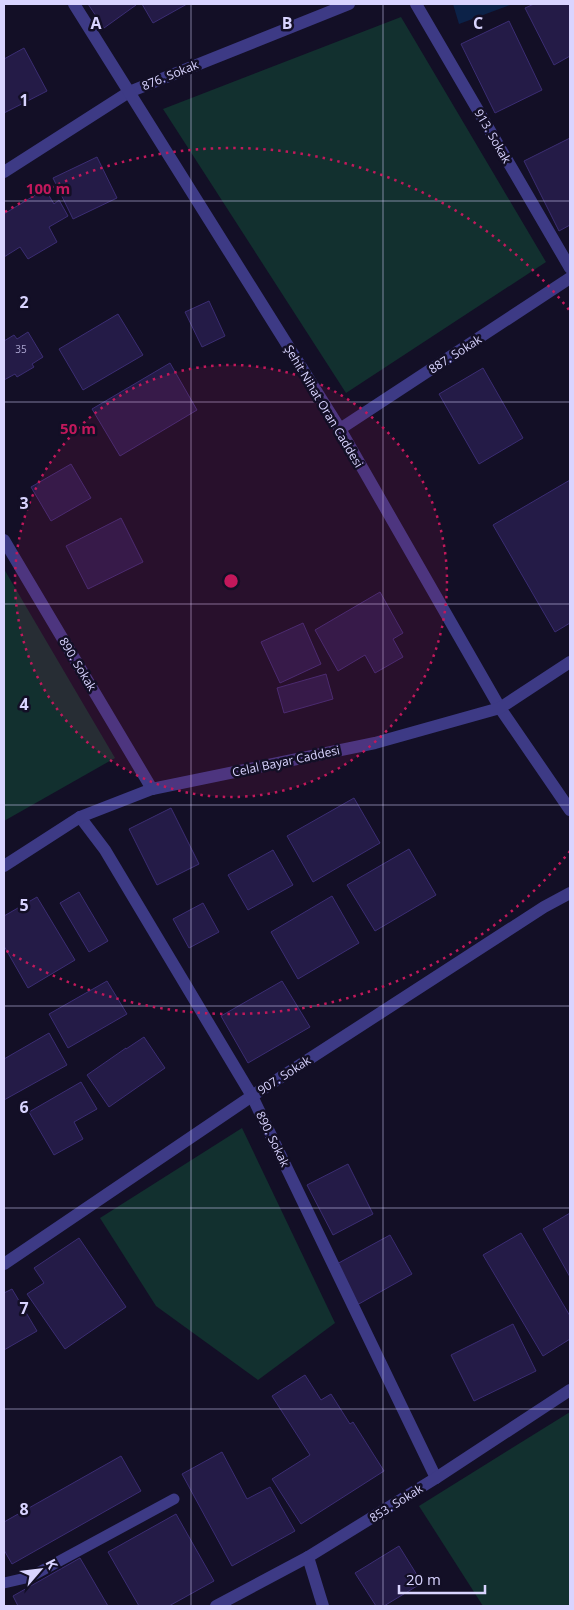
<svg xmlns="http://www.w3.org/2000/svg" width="574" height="1610" viewBox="0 0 574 1610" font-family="'Open Sans',sans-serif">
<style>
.green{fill:#12302f}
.water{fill:#0c2248}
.building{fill:#241b47;stroke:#3b2d73}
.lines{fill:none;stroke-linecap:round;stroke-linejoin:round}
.service{stroke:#3d3a85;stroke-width:11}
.minor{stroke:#3d3a85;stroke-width:12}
.tertiary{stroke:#3d3a85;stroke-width:12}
.grid{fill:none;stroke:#d9d4ff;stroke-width:1;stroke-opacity:0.55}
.ring{fill:none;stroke:#c2185b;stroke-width:2.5;stroke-dasharray:2.5 5}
.labels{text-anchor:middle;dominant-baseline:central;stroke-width:5;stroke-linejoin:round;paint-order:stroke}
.number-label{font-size:10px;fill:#aca6d1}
.street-label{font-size:12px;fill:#d9d4ff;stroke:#130f26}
.grid-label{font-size:16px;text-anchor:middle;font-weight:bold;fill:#d9d4ff;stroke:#130f26;stroke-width:5;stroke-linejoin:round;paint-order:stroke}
.centre{fill:#c2185b;stroke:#130f26;stroke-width:2.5}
.ring-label{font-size:15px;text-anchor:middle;font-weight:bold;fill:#c2185b;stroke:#130f26;stroke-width:5;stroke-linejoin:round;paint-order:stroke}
</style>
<rect width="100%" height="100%" fill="#130f26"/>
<g class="green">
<path d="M401 17 546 262 346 393 163 109Z"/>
<path d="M4 569 115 758 4 821Z"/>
<path d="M242 1128 335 1323 258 1380 156 1306 100 1218Z"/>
<path d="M570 1412V1606H483L419 1506Z"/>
</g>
<path class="water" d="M453 4H513L459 24Z"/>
<g class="building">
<path d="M88 4H135L136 5 104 28Z"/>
<path d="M142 4H187L153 23Z"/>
<path d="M534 4H570V56L554 65 525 8Z"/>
<path d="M509 21 542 90 495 113 461 44Z"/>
<path d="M24 48 47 91 4 113V59Z"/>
<path d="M570 138V225L559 231 524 161Z"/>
<path d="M97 157 117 198 73 219 53 178Z"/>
<path d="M45 189 54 204 59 200 68 216 49 227 57 242 28 259 20 247 4 257V214Z"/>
<path d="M209 301 225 336 202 347 185 312Z"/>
<path d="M118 314 143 355 83 390 59 349Z"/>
<path d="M28 332 43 357 32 364 34 367 17 377 15 374 4 380V341L14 335 17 339Z"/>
<path d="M170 363 197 410 120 456 92 409Z"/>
<path d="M483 368 523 438 479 464 439 394Z"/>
<path d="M71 464 91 498 51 521 31 487Z"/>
<path d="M570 480V623L555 632 493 525Z"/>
<path d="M121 518 143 562 88 589 66 546Z"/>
<path d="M380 592 403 633 393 639 403 657 375 673 365 655 338 671 315 630Z"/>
<path d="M303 623 321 664 280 683 261 642Z"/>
<path d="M326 674 333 699 284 713 277 688Z"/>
<path d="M354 798 380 843 313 882 287 836Z"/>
<path d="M171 808 199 864 157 885 129 829Z"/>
<path d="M409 849 436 895 375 931 347 885Z"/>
<path d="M273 850 293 885 248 910 228 875Z"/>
<path d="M79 892 108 941 89 952 60 903Z"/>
<path d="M332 896 359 943 298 979 271 932Z"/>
<path d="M37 897 75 960 28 988 4 946V916Z"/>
<path d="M203 903 219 932 189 948 173 919Z"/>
<path d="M107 981 127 1014 68 1048 49 1014Z"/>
<path d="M282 981 310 1027 248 1063 221 1016Z"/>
<path d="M49 1033 67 1065 4 1100V1059Z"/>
<path d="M144 1037 165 1068 109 1107 87 1075 126 1048V1049Z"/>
<path d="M81 1082 97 1109 74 1122 83 1139 54 1155 29 1112Z"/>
<path d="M348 1164 373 1214 333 1235 307 1185Z"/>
<path d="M570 1213V1277L543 1229Z"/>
<path d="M521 1233 570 1316V1339L543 1356 483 1255Z"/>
<path d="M390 1235 412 1274 357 1305 335 1265Z"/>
<path d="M79 1238 126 1307 65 1349 27 1294 44 1283 34 1268Z"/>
<path d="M12 1289 37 1331 4 1350V1293Z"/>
<path d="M513 1324 536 1371 474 1401 451 1355Z"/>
<path d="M305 1375 321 1400 331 1394 350 1424 353 1422 384 1471 301 1524 272 1479 310 1455 272 1396Z"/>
<path d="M222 1452 247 1499 270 1487 295 1531 232 1566 182 1474Z"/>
<path d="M121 1456 141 1491 12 1564 4 1550V1522Z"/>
<path d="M176 1514 214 1581 169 1606H139L108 1552Z"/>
<path d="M399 1546 422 1583 384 1606H376L355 1573Z"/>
<path d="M80 1558 108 1606H18L13 1596Z"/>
</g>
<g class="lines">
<path class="service" d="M4 1583 30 1577 174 1499"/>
<g class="minor">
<path d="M416 4 570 268"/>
<path d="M4 172 129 92 349 4"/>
<path d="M340 429 570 278"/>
<path d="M4 540 152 789"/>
<path d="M80 817 105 850 252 1096 436 1478"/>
<path d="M4 1264 252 1096 544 907 570 893"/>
<path d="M308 1557 323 1606"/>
<path d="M216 1606 308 1557 436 1478 570 1390"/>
</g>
<g class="tertiary">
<path d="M74 4 340 429 500 708 570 810"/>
<path d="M4 866 80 817 152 789 375 743 500 708 570 662"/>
</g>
</g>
<path class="grid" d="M191 4V1606M383 4V1606M4 201H570M4 402H570M4 604H570M4 805H570M4 1006H570M4 1208H570M4 1409H570"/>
<circle cx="231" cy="581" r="216" fill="#c2185b" fill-opacity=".12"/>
<g class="ring">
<circle cx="231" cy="581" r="216"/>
<path d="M570 851A433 433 0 0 1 5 950M5 212A433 433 0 0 1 570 311"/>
</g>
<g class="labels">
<g class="number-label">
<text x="21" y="349">35</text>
</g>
<g class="street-label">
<text transform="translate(170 75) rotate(-22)">876. Sokak</text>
<text transform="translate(493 136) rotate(60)">913. Sokak</text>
<text transform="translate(455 354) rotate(-33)">887. Sokak</text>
<text transform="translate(324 406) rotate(59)">Şehit Nihat Oran Caddesi</text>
<text transform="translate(78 664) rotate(59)">890. Sokak</text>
<text transform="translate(286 761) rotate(-12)">Celal Bayar Caddesi</text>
<text transform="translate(284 1075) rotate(-33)">907. Sokak</text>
<text transform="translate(273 1139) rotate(64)">890. Sokak</text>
<text transform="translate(396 1503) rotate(-32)">853. Sokak</text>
</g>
</g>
<g class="grid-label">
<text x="96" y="29">A</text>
<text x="287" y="29">B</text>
<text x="478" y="29">C</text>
<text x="24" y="106">1</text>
<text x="24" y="308">2</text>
<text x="24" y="509">3</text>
<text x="24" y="710">4</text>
<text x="24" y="911">5</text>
<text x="24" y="1113">6</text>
<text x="24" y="1314">7</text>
<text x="24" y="1515">8</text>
</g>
<circle cx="231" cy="581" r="8" class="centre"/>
<g class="ring-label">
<text x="48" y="194">100 m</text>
<text x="78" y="434">50 m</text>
</g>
<rect width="574" height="1610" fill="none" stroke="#d9d4ff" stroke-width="10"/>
<g transform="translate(40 1570) rotate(62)" stroke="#130f26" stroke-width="4" paint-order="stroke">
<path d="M0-4L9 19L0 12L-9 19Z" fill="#d9d4ff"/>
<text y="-8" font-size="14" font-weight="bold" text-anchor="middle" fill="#d9d4ff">K</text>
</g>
<path d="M399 1585v8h86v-8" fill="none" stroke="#d9d4ff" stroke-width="2.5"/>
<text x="406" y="1585" font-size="15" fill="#d9d4ff" stroke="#130f26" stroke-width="4" paint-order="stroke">20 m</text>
</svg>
